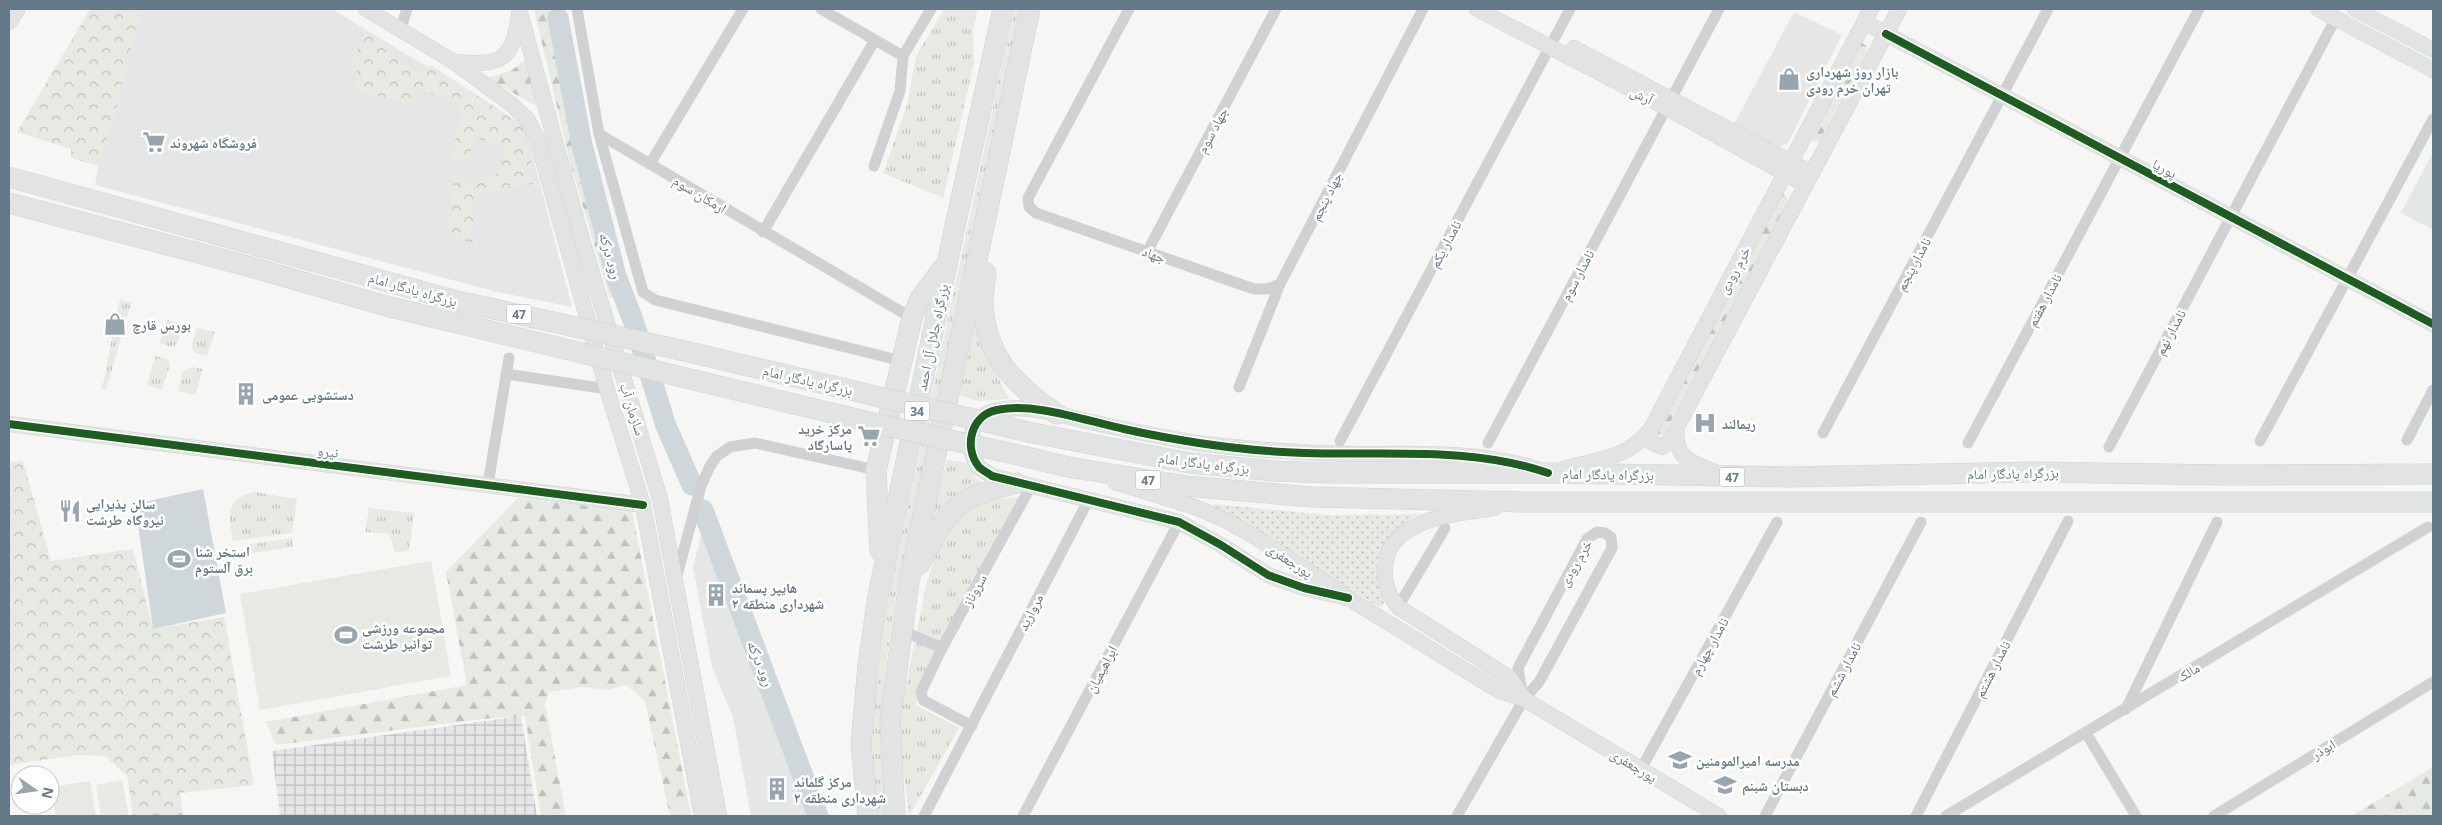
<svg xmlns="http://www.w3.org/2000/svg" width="2442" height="825" viewBox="0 0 2442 825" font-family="'Open Sans','Noto Naskh Arabic',sans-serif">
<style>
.built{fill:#e5e6e6}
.industrial{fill:url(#industrial-grid)}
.grass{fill:url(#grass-tufts)}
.forest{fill:url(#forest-firs)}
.park{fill:url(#park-crowns)}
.garden{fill:url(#garden-dots)}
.pitch{fill:#e6eae3}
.water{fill:#cfd7da}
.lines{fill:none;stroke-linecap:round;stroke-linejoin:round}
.river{stroke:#cfd7da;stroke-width:21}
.secondary-casing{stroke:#d3d4d5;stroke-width:16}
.primary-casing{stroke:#d2d3d4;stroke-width:19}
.highway-casing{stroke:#d1d3d4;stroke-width:21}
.street{stroke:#d0d1d2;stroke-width:11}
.secondary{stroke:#e2e3e3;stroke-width:15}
.primary{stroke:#e2e3e3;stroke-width:18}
.highway{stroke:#e2e3e3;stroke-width:20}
.highway-bridge-casing{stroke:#d1d3d4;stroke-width:21;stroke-linecap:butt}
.highway-bridge{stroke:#e2e3e3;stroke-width:20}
.cycleway-casing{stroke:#fff;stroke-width:11}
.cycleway{stroke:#1b5e20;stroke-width:8}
.labels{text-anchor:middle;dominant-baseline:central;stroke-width:5;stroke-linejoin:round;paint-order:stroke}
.shield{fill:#fff;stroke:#92a1ab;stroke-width:1}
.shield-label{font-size:12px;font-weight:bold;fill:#647987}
.poi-label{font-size:14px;font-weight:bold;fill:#647987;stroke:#fff;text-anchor:start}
.street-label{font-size:14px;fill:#647987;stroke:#fff}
.water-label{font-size:15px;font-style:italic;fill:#5f7b83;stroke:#fff}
</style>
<defs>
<pattern id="industrial-grid" width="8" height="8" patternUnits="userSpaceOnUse" patternTransform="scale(1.25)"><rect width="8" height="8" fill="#e5e6e6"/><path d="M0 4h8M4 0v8" fill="none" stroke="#bdbfc0"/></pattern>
<pattern id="grass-tufts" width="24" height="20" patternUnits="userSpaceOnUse" patternTransform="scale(1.25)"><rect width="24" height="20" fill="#e6eae3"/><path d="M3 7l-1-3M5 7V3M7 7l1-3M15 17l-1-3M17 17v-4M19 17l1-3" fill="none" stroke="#bec2be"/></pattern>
<pattern id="forest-firs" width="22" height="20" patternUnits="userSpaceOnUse" patternTransform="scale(1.25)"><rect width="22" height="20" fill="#e6eae3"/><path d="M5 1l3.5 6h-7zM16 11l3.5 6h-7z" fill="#bec2be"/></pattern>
<pattern id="park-crowns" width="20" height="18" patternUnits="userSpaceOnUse" patternTransform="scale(1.25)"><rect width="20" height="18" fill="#e6eae3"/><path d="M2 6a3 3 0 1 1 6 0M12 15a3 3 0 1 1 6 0" fill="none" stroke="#bec2be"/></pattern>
<pattern id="garden-dots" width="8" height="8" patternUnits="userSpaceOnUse" patternTransform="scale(1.25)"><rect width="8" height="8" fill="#e6eae3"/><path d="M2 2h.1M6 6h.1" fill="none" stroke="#bec2be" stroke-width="1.8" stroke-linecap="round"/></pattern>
</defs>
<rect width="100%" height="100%" fill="#f6f6f5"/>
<g class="built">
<path d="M141 9H332L525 126 572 307 497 292 95 185 98 166 115 111Z"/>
<path d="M1794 12 1842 35 1788 143 1778 147 1734 124Z"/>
<path d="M2433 152V230L2401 213Z"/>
<path d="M704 523 812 816H751L733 717 712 667 693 568Z"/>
</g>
<path class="industrial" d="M521 716 537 816H280L272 751Z"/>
<g class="grass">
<path d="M944 9H978L973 29 974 63 943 198 883 173 907 105 916 56Z"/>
<path d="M1014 9H1023L917 508 896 594 884 681 881 732 886 816H877L872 779V715L889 595Z"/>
<path d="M120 299 131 303 106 390 102 389Z"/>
<path d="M978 305 983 347 1009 399 979 401 958 395Z"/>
<path d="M167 320 184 324 177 344 171 347 160 343Z"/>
<path d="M197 328 215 332 207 356 195 353 191 347Z"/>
<path d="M155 356 168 359 170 365 162 390 147 385Z"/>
<path d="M192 367 203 369 195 395 178 391 183 371Z"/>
<path d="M947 460 969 463 977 479 990 487 926 540Z"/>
<path d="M254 492 297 499 292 533 233 541C229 516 224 500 254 492Z"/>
<path d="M1019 497 930 660 918 687 916 705 959 728 909 816 899 734 902 704 927 582 940 540 955 519 971 507 990 500Z"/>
<path d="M369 508 414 513 409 551 395 552 390 534 365 532Z"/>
<path d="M292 538 293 547 247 554 245 545Z"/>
</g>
<g class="forest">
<path d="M534 9H553L575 140 619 296 610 298 570 162Z"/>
<path d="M1862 43 1867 46 1866 53 1819 141H1810L1858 44Z"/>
<path d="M527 59 540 108 487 78 512 70Z"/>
<path d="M1782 193C1788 196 1789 200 1787 207L1663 435 1657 434 1658 422Z"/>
<path d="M518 498 632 511 691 816H670L645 701 626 685 608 690 583 687 549 692 545 704 566 816H541L525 716 482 719 276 745 266 722 467 685 446 572Z"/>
<path d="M2433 767V816H2352Z"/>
</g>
<g class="park">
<path d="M90 9H141L115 111 98 166 71 158V149L17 132Z"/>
<path d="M366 32 386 42 384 49 419 75 431 65 506 114 524 129 536 183 473 196 474 243 457 240 448 234 454 181 460 177 481 181 498 173 503 146 475 138 467 163 450 158 461 118 458 101 425 92 416 95 415 107 355 89 357 71 349 67Z"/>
<path d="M23 461 51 561 133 549 153 629 224 617 254 785 180 793 183 816H133L127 776 105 756 78 755 9 765V462Z"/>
</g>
<path class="garden" d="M1214 504 1326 515 1419 514C1401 524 1380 543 1377 564 1376 577 1381 591 1384 603L1380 607 1213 509Z"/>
<g class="pitch">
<path d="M431 561 451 676 260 710 240 594Z"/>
<path d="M122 780 129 816H101L96 785Z"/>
<path d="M90 781 96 816H56L51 787Z"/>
</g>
<path class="water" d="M203 489 226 613 153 629 135 504Z"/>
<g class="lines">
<g class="river">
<path d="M558 18 582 145 616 276 634 323 666 426 692 485"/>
<path d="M703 510 818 816"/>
</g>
<defs>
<g id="secondary">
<path d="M366 9 454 62 511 104 527 119 537 138 607 389 643 505 702 816"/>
<path d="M519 9 583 243 660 499 719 816"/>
<path d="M1477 9 1667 108 1806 185"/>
<path d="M2318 9 2433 70"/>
<path d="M2355 9 2433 50"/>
<path d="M1864 22 2433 324"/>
<path d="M1574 48 1812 173"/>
<path d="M454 62C499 65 512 64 519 15"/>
<path d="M9 424 643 505"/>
<path d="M1651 429V442L1662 447 1667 444 1676 429"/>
<path d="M1565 468C1599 460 1628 458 1651 429L1871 9"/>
<path d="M1715 472C1691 463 1673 458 1677 427L1899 9"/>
<path d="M1115 482 1195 507 1227 521 1257 538 1348 598 1499 691 1524 699 1719 816"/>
<path d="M1494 508C1458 514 1396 517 1386 560 1382 579 1387 593 1398 607L1510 678 1524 699"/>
<path d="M1348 598 1304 588 1268 575 1221 545 1179 522 992 476C988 473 982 470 979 467 963 447 971 415 997 410 1026 404 1058 414 1086 421 1123 429 1160 437 1197 443 1251 450 1305 453 1359 454 1415 454 1483 451 1536 469"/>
</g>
<path id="primary" d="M9 20 16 9"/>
<g id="highway">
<path d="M986 273C985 283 983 293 983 303 985 357 1016 386 1057 414"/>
<path d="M1033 433 1190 463 1274 471 1330 473H1548L1788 477 2033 472 2227 475 2433 474"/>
<path d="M1027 457 1068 467 1186 486 1311 497 1525 502H2433"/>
<path d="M880 551 876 470 912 318 921 297 943 268"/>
<path d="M919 565C930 546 940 522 957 507 972 493 998 489 1017 483"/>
<path d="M868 816 861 744 868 665 878 596 955 226 1003 9"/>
<path d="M895 816 890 719 909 582 1030 9"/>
</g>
</defs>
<use href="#secondary" class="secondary-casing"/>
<use href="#primary" class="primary-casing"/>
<use href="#highway" class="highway-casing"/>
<g class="street">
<path d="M577 9 599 134 643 292 655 300 902 361"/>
<path d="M821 9 903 56"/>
<path d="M1129 9 1028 198 1029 207 1036 213 1254 289H1267L1280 284"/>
<path d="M400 31 407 9"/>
<path d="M599 134 912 318"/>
<path d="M650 164 743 9"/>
<path d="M874 166 900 91 903 56 931 9"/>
<path d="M763 232 875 40"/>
<path d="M1147 252 1276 9"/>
<path d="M506 374 607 389"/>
<path d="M1239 387 1280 284 1423 9"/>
<path d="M1823 433 2048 9"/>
<path d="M2407 440 2433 390"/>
<path d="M1340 441 1570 9"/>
<path d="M2260 441 2433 119"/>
<path d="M1488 443 1719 9"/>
<path d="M1968 443 2199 9"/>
<path d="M2109 447 2336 18"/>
<path d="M488 484 509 358"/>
<path d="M676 579 701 486 710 466 717 456 730 447 755 443 876 470"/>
<path d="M1398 607 1445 528"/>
<path d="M901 630 942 648"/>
<path d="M2126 709 2217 522"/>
<path d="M972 726 923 700 921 692 942 648 1031 486"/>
<path d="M2086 733 2136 816"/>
<path d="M1641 769 1777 522"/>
<path d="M924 816 1089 499"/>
<path d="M1023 816 1179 522"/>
<path d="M1457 816 1524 699 1539 682 1612 548 1611 537 1605 533 1597 532 1587 539 1518 668 1522 692"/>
<path d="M1765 816 1921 522"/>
<path d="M1916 816 2068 521"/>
<path d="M1946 816 2428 527"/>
<path d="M2214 816 2433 682"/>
</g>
<use href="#secondary" class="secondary"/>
<use href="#primary" class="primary"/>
<use href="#highway" class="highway"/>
<defs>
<g id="highway-bridge">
<path d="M9 177 457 301 676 349 1033 433"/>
<path d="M9 203 255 268 386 306 869 422 1027 457"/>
</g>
</defs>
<use href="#highway-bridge" class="highway-bridge-casing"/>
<use href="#highway-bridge" class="highway-bridge"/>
<defs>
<g id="cycleway">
<path d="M1886 34 2433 324"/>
<path d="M9 424 643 505"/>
<path d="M1348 598 1304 588 1268 575 1221 545 1179 522 992 476C988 473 982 470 979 467 963 447 971 415 997 410 1035 402 1086 421 1124 429 1183 442 1243 451 1304 453 1385 456 1470 446 1548 473"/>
</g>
</defs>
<use href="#cycleway" class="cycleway-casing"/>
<use href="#cycleway" class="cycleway"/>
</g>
<defs>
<symbol id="shop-bare" viewBox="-9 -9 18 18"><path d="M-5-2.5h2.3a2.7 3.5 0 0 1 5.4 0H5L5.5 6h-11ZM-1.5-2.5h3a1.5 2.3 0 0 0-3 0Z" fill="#97a5ae" stroke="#fff" stroke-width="2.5" paint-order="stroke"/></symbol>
<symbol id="supermarket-bare" viewBox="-9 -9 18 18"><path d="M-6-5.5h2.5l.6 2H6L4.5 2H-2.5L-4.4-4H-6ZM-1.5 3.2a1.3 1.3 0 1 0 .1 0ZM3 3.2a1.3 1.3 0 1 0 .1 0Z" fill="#97a5ae" stroke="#fff" stroke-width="2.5" paint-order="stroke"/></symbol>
<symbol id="building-bare" viewBox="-9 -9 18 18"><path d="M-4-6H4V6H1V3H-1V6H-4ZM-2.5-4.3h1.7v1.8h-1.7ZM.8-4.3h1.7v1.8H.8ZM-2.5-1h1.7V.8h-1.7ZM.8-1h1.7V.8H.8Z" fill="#97a5ae" stroke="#fff" stroke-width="2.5" paint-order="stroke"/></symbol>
<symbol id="hospital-bare" viewBox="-9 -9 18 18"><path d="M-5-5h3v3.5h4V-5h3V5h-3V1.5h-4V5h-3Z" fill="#97a5ae" stroke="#fff" stroke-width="2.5" paint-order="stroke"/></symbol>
<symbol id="restaurant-bare" viewBox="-9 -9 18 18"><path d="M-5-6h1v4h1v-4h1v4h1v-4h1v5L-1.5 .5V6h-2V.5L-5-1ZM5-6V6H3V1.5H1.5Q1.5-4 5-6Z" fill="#97a5ae" stroke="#fff" stroke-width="2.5" paint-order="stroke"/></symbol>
<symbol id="stadium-bare" viewBox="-9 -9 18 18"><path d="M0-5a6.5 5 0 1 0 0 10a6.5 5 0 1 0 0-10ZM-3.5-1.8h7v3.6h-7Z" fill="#97a5ae" stroke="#fff" stroke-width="2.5" paint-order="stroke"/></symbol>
<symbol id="school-bare" viewBox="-9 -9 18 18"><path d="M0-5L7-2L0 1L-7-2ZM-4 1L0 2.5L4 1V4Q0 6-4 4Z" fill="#97a5ae" stroke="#fff" stroke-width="2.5" paint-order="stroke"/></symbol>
</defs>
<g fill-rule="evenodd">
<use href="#shop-bare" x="1773" y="63" width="32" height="32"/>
<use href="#supermarket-bare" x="138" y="126" width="32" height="32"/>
<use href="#shop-bare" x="99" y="308" width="32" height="32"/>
<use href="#building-bare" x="230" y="378" width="32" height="32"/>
<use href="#hospital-bare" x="1689" y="407" width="32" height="32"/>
<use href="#supermarket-bare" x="853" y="420" width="32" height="32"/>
<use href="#restaurant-bare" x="54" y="495" width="32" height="32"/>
<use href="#stadium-bare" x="163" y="543" width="32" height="32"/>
<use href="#building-bare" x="700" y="579" width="32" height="32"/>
<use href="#stadium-bare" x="330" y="619" width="32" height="32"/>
<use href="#school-bare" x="1664" y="744" width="32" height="32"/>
<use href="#school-bare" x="1709" y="769" width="32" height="32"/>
<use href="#building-bare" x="761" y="773" width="32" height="32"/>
</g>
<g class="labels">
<g class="shield">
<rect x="506.5" y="304.5" width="25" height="19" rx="4"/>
<rect x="904.5" y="401.5" width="25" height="19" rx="4"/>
<rect x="1719.5" y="467.5" width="25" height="19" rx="4"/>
<rect x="1135.5" y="470.5" width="25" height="19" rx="4"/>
</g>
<g class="shield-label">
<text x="519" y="314">47</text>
<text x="917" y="411">34</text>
<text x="1732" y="477">47</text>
<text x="1148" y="480">47</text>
</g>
<g class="poi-label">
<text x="1806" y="71">بازار روز شهرداری<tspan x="1806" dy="16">تهران خرم رودی</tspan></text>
<text x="170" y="142">فروشگاه شهروند</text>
<text x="132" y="324">بورس قارچ</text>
<text x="262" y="394">دستشویی عمومی</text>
<text x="1722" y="423">ریمالند</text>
<text x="852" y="428" text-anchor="end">مرکز خرید<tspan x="852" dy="16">پاسارگاد</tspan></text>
<text x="86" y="503">سالن پذیرایی<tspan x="86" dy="16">نیروگاه طرشت</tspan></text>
<text x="195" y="551">استخر شنا<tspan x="195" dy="16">برق آلستوم</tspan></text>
<text x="732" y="587">هایپر پسماند<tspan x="732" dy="16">شهرداری منطقه ۲</tspan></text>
<text x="362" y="627">مجموعه ورزشی<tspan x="362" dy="16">توانیر طرشت</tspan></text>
<text x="1696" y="760">مدرسه امیرالمومنین</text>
<text x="794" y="781">مرکز گلماند<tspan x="794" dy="16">شهرداری منطقه ۲</tspan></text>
<text x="1742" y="785">دبستان شبنم</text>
</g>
<g class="street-label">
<text transform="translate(1642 95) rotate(27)">آرش</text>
<text transform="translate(1212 130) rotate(-62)">جهاد سوم</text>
<text transform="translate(2165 168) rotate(28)">پوریا</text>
<text transform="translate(700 194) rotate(31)">ارمکان سوم</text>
<text transform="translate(1326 196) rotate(-63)">جهاد پنجم</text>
<text transform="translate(1445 244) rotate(-62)">نامدار یکم</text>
<text transform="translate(1154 254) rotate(19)">جهاد</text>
<text transform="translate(1913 264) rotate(-62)">نامدار پنجم</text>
<text transform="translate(1734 270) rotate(-62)">خرم رودی</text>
<text transform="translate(1577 275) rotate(-62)">نامدار سوم</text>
<text transform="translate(413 289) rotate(16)">بزرگراه یادگار امام</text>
<text transform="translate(2044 300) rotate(-62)">نامدار هفتم</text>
<text transform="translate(2170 332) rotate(-62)">نامدار نهم</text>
<text transform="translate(932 337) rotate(-78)">بزرگراه جلال آل احمد</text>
<text transform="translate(808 380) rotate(13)">بزرگراه یادگار امام</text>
<text transform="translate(633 409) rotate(72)">سازمان آب</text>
<text transform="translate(328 451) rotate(7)">نیرو</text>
<text transform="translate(1204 463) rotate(7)">بزرگراه یادگار امام</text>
<text transform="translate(2013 473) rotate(-1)">بزرگراه یادگار امام</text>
<text transform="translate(1608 474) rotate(1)">بزرگراه یادگار امام</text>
<text transform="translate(1290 560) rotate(33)">پورجعفری</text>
<text transform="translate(1575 563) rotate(-60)">خرم‌ رودی</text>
<text transform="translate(974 590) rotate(-61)">سروناز</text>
<text transform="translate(1030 612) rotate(-63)">مروارید</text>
<text transform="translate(1709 646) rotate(-61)">نامدار چهارم</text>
<text transform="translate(1101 669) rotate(-62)">ابراهیمیان</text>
<text transform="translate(1843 669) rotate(-62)">نامدار ششم</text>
<text transform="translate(1992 669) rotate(-63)">نامدار هشتم</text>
<text transform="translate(2188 672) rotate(-31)">مالک</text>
<text transform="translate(2323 749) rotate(-31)">ابوذر</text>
<text transform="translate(1634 765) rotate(31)">پورجعفری</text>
</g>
<g class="water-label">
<text transform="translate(611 255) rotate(74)">رود درکه</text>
<text transform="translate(761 663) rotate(69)">رود درکه</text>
</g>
</g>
<rect width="2442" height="825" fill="none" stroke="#647987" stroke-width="20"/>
<g transform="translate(35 790) rotate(103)"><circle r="24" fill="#ffffff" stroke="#c1c9cf"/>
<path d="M0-4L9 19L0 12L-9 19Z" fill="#97a5ae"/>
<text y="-8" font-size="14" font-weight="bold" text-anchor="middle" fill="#647987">N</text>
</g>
</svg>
